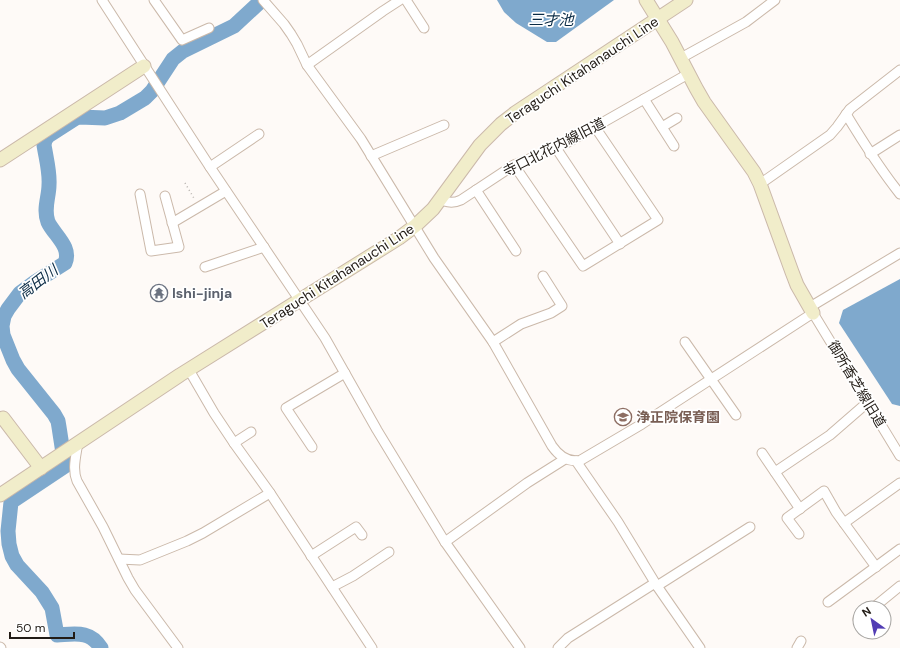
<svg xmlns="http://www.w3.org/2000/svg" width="900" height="648" viewBox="0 0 900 648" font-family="'DM Sans','Noto Sans JP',sans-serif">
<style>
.water{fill:#7fa9cd}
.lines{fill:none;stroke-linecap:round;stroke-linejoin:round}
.river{stroke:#7fa9cd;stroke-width:15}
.street-casing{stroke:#cbb9aa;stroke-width:11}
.secondary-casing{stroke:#cbb9aa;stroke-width:15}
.path{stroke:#b9b4b0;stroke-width:1.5;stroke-dasharray:1 3;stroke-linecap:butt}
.street{stroke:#fff;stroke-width:9}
.secondary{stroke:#f1edca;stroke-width:13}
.labels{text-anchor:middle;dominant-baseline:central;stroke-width:3.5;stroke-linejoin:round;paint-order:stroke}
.street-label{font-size:14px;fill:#211b15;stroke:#fff}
.worship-label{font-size:14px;font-weight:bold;fill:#5b616d;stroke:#fff;text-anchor:start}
.education-label{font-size:14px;font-weight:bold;fill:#785e54;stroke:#fff;text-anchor:start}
.water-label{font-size:15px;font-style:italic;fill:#0a2b45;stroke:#fff}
</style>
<rect width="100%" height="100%" fill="#fefaf7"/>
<g class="water">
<path d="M497 0H614L556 42H547L516 23 504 12Z"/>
<path d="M900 279V406L892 404 839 323 843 310Z"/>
</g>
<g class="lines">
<path class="river" d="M101 648C90 630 75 634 57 635L52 608 42 592 17 565 12 556 9 544 8 531 11 502 65 466 59 427 58 421 54 414 18 369 13 360 3 335 2 326 4 316 8 309 20 293 35 282 65 263C72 247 54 235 48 222 43 209 49 197 49 185 50 172 46 158 44 145L45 140 48 136 76 118 80 117 105 118 120 113 145 98 152 91 173 59 183 51 234 26 262 0"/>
<defs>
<g id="street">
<path d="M102 0 210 167 325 338 377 430 445 542 520 648"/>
<path d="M154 0 182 40 209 28"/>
<path d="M263 0 284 24 291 34 297 44 307 65 361 139 434 258 493 342 552 446C559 456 569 463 581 460L642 424 813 313 900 456"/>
<path d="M406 0 424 28"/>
<path d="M681 58 746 22 775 0"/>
<path d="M307 65 383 11 400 0"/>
<path d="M644 99 674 146"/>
<path d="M846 114C863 142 880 169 900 194"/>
<path d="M662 127 677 118"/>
<path d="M556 148 620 244"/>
<path d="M870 154 900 135"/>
<path d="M371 156 444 125"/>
<path d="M514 165 583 266 658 220 595 127"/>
<path d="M210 167 259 134"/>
<path d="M760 184 830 135 837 127 850 109 900 70"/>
<path d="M476 190 516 251"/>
<path d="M140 194 151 251 179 247 165 196"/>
<path d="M440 200C448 202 452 204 461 200L514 165 556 148 572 140 688 74"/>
<path d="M172 223 226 191"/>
<path d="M205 267 264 247"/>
<path d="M810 307 900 253"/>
<path d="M493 342 521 324 551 313 562 306 543 276"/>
<path d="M685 342 736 415"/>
<path d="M189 370 214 413 234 443 270 493 372 648"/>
<path d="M78 442C76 456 72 469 77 481L103 527 128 578 135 590 178 648"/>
<path d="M234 443 251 432"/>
<path d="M312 447 286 408 345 373"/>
<path d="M762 453 800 509"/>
<path d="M576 461 618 522 657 586 700 648"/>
<path d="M775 472 830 435 868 402"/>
<path d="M844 523 900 483"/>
<path d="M799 534 787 518 824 491 836 512 876 567"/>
<path d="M445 542 527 483 565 459"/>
<path d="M311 556 356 527 362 535"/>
<path d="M119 559 140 560 187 541 203 533 270 493"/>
<path d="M657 586 750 527"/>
<path d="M332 587 353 576 389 552"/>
<path d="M828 602 900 549"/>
<path d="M873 608 900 586"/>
<path d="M858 619 860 617"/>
<path d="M0 647 1 648"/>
<path d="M558 648 568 638 655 583"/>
<path d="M797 648 801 641"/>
</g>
<g id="secondary">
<path d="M646 0 672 42 696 88 704 102 754 172 760 184 792 272 797 285 813 313"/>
<path d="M0 160 144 66"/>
<path d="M3 418 41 468"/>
<path d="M0 495 180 375 399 238 415 226 433 209 480 145 501 124 515 113 686 0"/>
</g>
</defs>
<use href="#street" class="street-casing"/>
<use href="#secondary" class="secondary-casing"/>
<path class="path" d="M185 183 195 200"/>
<use href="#street" class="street"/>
<use href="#secondary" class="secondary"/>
</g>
<defs>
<symbol id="temple-ring" viewBox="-11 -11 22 22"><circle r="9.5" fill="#fff" stroke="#6b7280" stroke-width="1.5"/><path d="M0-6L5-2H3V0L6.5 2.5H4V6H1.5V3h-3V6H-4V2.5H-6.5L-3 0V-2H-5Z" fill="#6b7280"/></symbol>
<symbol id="school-ring" viewBox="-11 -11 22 22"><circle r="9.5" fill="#fff" stroke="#8d6e63" stroke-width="1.5"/><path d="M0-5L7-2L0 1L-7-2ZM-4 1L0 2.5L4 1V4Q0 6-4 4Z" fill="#8d6e63"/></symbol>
</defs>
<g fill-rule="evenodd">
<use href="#temple-ring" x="149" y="283" width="20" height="20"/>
<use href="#school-ring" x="613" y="407" width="20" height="20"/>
</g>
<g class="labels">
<g class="street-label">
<text transform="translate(582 70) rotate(-34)">Teraguchi Kitahanauchi Line</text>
<text transform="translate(554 147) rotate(-27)">寺口北花内線旧道</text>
<text transform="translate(337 276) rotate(-33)">Teraguchi Kitahanauchi Line</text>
<text transform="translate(857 384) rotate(59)">御所香芝線旧道</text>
</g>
<g class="worship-label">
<text x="172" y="293">Ishi-jinja</text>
</g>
<g class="education-label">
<text x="636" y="417">浄正院保育園</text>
</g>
<g class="water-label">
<text x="551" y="20">三才池</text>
<text transform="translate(38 282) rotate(-37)">高田川</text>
</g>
</g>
<g transform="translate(872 620) rotate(327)"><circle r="19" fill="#ffffff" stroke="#a6a4a1"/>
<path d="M0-3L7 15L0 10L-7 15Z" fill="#523db4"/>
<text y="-6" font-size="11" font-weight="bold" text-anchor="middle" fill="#211b15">N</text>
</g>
<path d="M10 632v6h64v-6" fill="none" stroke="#211b15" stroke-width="2"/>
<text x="16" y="632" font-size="12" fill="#211b15" stroke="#ffffff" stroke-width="3" paint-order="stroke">50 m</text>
</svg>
